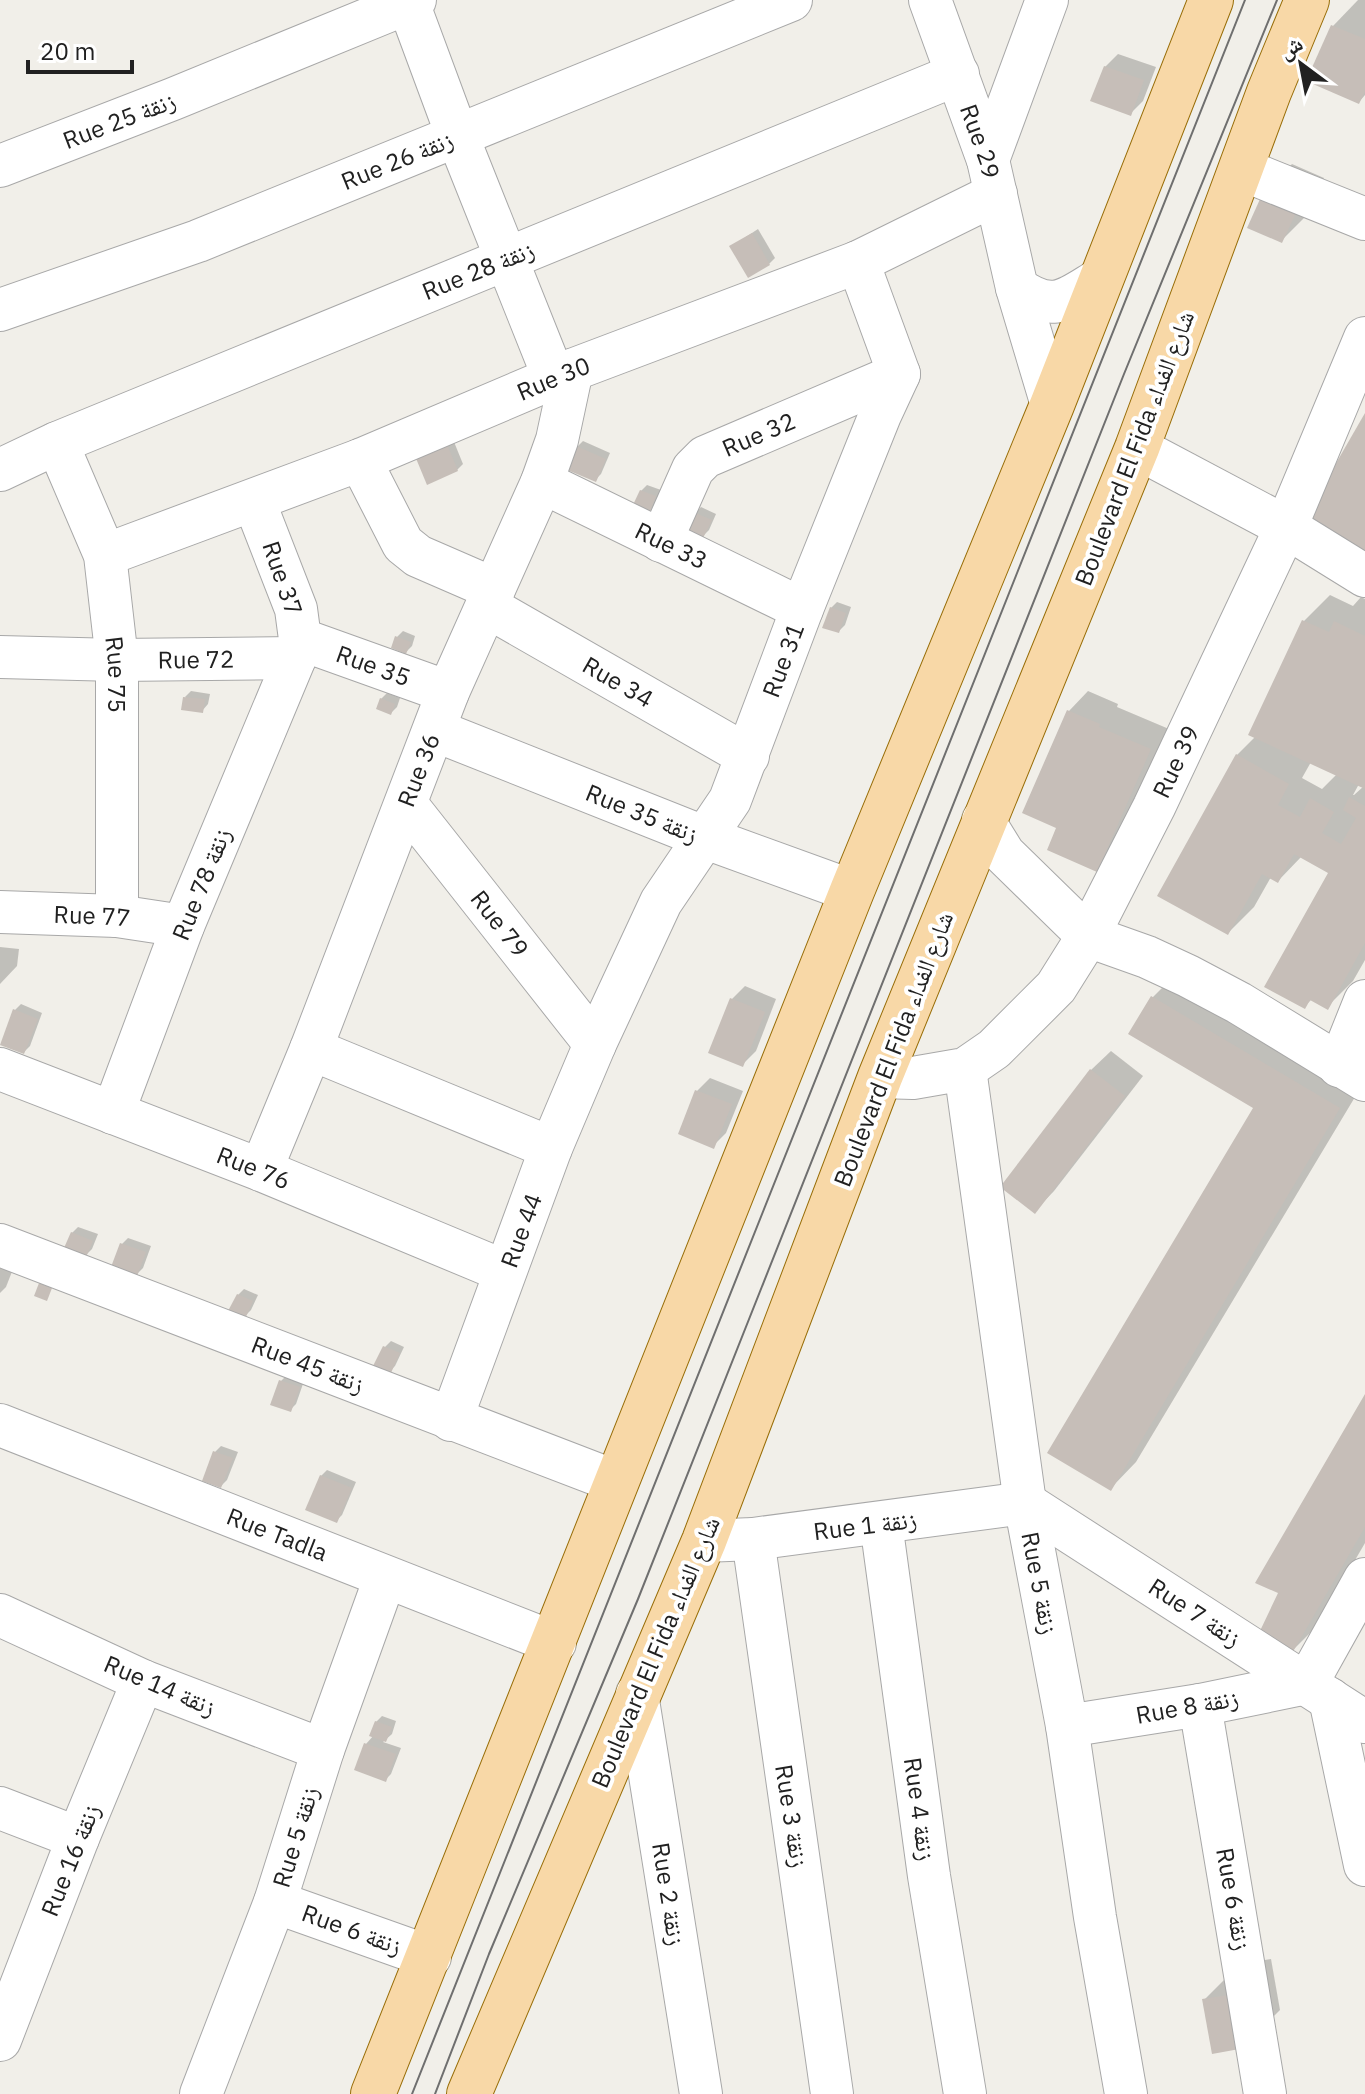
<svg xmlns="http://www.w3.org/2000/svg" width="1365" height="2094" viewBox="0 0 1365 2094" font-family="'IBM Plex Sans','Noto Naskh Arabic',sans-serif">
<style>
.shadow{fill:#0003;fill-rule:evenodd}
.building{fill:#c6beb8}
.lines{fill:none;stroke-linecap:round;stroke-linejoin:round}
.minor-casing{stroke:#a8a8a8;stroke-width:44}
.major-casing{stroke:#986d07;stroke-width:46}
.minor{stroke:#fff;stroke-width:42}
.major{stroke:#f8d8a7;stroke-width:44}
.tram{stroke:#6f6f6f;stroke-width:2}
.labels{text-anchor:middle;dominant-baseline:central;stroke-width:8;stroke-linejoin:round;paint-order:stroke}
.street-label{font-size:24px;fill:#212121;stroke:#fff}
</style>
<rect width="100%" height="100%" fill="#f1efe9"/>
<g class="shadow">
<path d="M1358 0H1365V95L1359 102 1333 26Z"/>
<path d="M1118 54 1156 67 1143 101 1130 114 1105 67Z"/>
<path d="M1292 164 1324 178 1307 215 1281 241 1266 190Z"/>
<path d="M758 229 775 258 769 264 732 246Z"/>
<path d="M452 437 463 464 457 470 417 456Z"/>
<path d="M583 441 610 453 601 474 595 480 577 447Z"/>
<path d="M647 485 661 490 655 505 649 512 641 491Z"/>
<path d="M701 507 716 514 709 530 703 536 695 513Z"/>
<path d="M1330 595 1353 606 1361 597 1365 599V960L1353 981 1327 1007 1312 999 1304 1007 1331 872 1302 856 1278 881 1271 877 1254 907 1228 933 1237 755 1256 736 1251 734 1304 621ZM1311 762 1337 774 1322 789 1302 778ZM1359 784 1364 786 1354 795H1353Z"/>
<path d="M837 602 851 607 845 625 839 631 831 608Z"/>
<path d="M403 631 415 636 412 646 406 652 397 637Z"/>
<path d="M191 691 210 694 208 704 202 711 185 697Z"/>
<path d="M1088 691 1118 704 1117 707 1169 729 1116 850 1097 870 1059 826 1069 711Z"/>
<path d="M387 693 400 698 397 707 391 713 381 699Z"/>
<path d="M0 947 19 949 17 966 0 984Z"/>
<path d="M1179 971 1364 1082 1136 1462 1111 1488 1256 1107 1131 1034 1153 997Z"/>
<path d="M745 986 776 999 756 1051 743 1064 732 999Z"/>
<path d="M21 1004 42 1013 30 1046 24 1052 15 1010Z"/>
<path d="M1111 1051 1143 1076 1054 1191 1035 1211 1091 1070Z"/>
<path d="M710 1078 743 1091 726 1133 713 1146 697 1091Z"/>
<path d="M78 1227 98 1234 92 1249 86 1255 72 1233Z"/>
<path d="M128 1238 151 1246 143 1268 137 1274 122 1244Z"/>
<path d="M0 1258 15 1264 6 1287 0 1293Z"/>
<path d="M244 1289 258 1295 251 1310 245 1316 238 1295Z"/>
<path d="M391 1341 404 1347 395 1366 389 1372 385 1347Z"/>
<path d="M287 1375 304 1381 296 1404 290 1410 281 1381Z"/>
<path d="M1365 1398V1543L1316 1627 1291 1652Z"/>
<path d="M221 1446 238 1452 227 1480 221 1486 215 1452Z"/>
<path d="M327 1470 356 1482 342 1515 336 1521 321 1476Z"/>
<path d="M382 1716 396 1721 392 1734 383 1742 401 1748 391 1774 385 1780 366 1744 374 1735 376 1722Z"/>
<path d="M1271 1959 1280 2010 1244 2046 1204 2000 1240 1964Z"/>
</g>
<g class="building">
<path d="M1331 25 1365 39V91L1359 104 1306 81Z"/>
<path d="M1104 66 1144 80 1131 116 1090 101Z"/>
<path d="M1265 188 1300 204 1282 243 1247 228Z"/>
<path d="M752 233 770 265 748 278 729 246Z"/>
<path d="M1365 413V551L1305 517Z"/>
<path d="M446 442 458 471 427 485 415 456Z"/>
<path d="M576 446 606 459 596 482 565 469Z"/>
<path d="M640 490 656 496 649 514 632 507Z"/>
<path d="M693 512 712 520 703 538 685 530Z"/>
<path d="M830 607 846 613 839 633 822 628Z"/>
<path d="M1302 620 1329 632 1334 621 1365 636V789L1248 735Z"/>
<path d="M395 636 411 642 406 654 391 648Z"/>
<path d="M183 697 205 699 203 713 181 710Z"/>
<path d="M380 698 395 704 391 715 376 709Z"/>
<path d="M1067 710 1100 724 1099 727 1151 749 1097 872 1047 850 1056 828 1022 813Z"/>
<path d="M1236 754 1289 784 1278 805 1300 817 1310 798 1334 812 1322 833 1341 844 1356 818 1343 810 1349 797 1365 806V943L1328 1010 1310 1000 1305 1009 1264 987 1328 873 1294 854 1278 883 1262 874 1228 935 1157 896Z"/>
<path d="M1151 996 1340 1108 1111 1491 1047 1453 1253 1108 1128 1034Z"/>
<path d="M730 998 765 1012 743 1067 708 1053Z"/>
<path d="M13 1009 38 1019 24 1054 0 1045Z"/>
<path d="M1090 1069 1125 1096 1035 1214 1000 1187Z"/>
<path d="M695 1090 732 1104 714 1149 678 1134Z"/>
<path d="M71 1232 93 1241 86 1257 64 1248Z"/>
<path d="M120 1243 146 1252 137 1276 111 1267Z"/>
<path d="M39 1283 52 1288 47 1301 34 1296Z"/>
<path d="M237 1294 253 1301 245 1319 228 1311Z"/>
<path d="M383 1346 400 1353 390 1375 373 1366Z"/>
<path d="M279 1380 300 1387 291 1412 270 1405Z"/>
<path d="M1365 1394V1527L1291 1655 1259 1633 1278 1593 1255 1583Z"/>
<path d="M213 1451 233 1458 221 1488 202 1481Z"/>
<path d="M320 1475 352 1488 337 1523 305 1510Z"/>
<path d="M375 1721 392 1727 386 1742 369 1736Z"/>
<path d="M364 1743 396 1754 386 1782 354 1770Z"/>
<path d="M1235 1994 1245 2048 1212 2054 1202 1999Z"/>
</g>
<g class="lines">
<defs>
<g id="minor">
<path d="M407 0 457 135 554 378"/>
<path id="s1" d="M930 0 988 160 1017 288 1052 405"/>
<path d="M988 160 1047 0"/>
<path d="M0 166 173 99 415 0"/>
<path d="M1241 169 1365 219"/>
<path d="M1017 288C1054 314 1067 299 1100 279"/>
<path d="M0 310 198 241 791 0"/>
<path id="s2" d="M57 443 105 555 117 660V916"/>
<path d="M1137 448 1286 527 1365 576"/>
<path d="M360 460 403 544 418 556 494 589"/>
<path d="M0 470 57 443 958 74"/>
<path id="s3" d="M542 482 802 609"/>
<path id="s4" d="M661 541 693 469 705 457 899 374"/>
<path id="s5" d="M105 555 360 460 572 370 858 262 996 194"/>
<path id="s6" d="M488 607 748 756"/>
<path id="s7" d="M300 639 448 692"/>
<path id="s8" d="M0 657 117 660 295 658"/>
<path d="M434 730 706 838 852 891"/>
<path id="s9" d="M406 804 595 1044"/>
<path d="M983 820 1004 854 1088 936 1147 957 1188 976 1239 1003 1365 1080"/>
<path id="s10" d="M0 912 117 916 183 926"/>
<path d="M311 1049 551 1148"/>
<path d="M1339 1066 1365 1001"/>
<path id="s11" d="M0 1069 261 1170 504 1271"/>
<path d="M965 1069 1025 1503 1067 1726 1095 1917 1126 2094"/>
<path id="s12" d="M880 1077 913 1078 965 1069 994 1049 1056 987 1088 936 1154 807 1286 527 1365 338"/>
<path d="M113 1113 183 926 295 658 300 639 296 609 254 501"/>
<path id="s13" d="M261 1170 311 1049 448 692 542 482 557 440 572 370"/>
<path d="M0 1245 617 1482"/>
<path id="s14" d="M451 1420 551 1148 595 1044 661 902 730 800 802 609 880 415 899 374 858 262"/>
<path id="s15" d="M0 1425 555 1643"/>
<path d="M881 1523 929 1876 965 2094"/>
<path d="M753 1539 832 2094"/>
<path d="M704 1541 753 1539 1025 1503 1365 1722"/>
<path d="M0 1615 143 1681 323 1750"/>
<path d="M637 1694 701 2094"/>
<path d="M1330 1699 1365 1865"/>
<path d="M1200 1705 1265 2094"/>
<path d="M1067 1726 1200 1705 1307 1683 1365 1579"/>
<path d="M0 1808 78 1838"/>
<path d="M275 1902 430 1957"/>
<path d="M0 2040 78 1838 143 1681"/>
<path d="M201 2094 275 1902 323 1750 385 1578"/>
</g>
<g id="major">
<path d="M373 2094 852 891 1052 405 1211 0"/>
<path d="M469 2094 704 1541 880 1077 1137 448 1269 92 1307 0"/>
</g>
</defs>
<use href="#minor" class="minor-casing"/>
<use href="#major" class="major-casing"/>
<use href="#minor" class="minor"/>
<use href="#major" class="major"/>
<g class="tram">
<path d="M412 2094 1245 0"/>
<path d="M435 2094 489 1954 638 1599 1124 374 1277 0"/>
</g>
</g>
<g class="labels">
<g class="street-label">
<text transform="translate(119 120) rotate(-21)">Rue 25 زنقة</text>
<text stroke="none"><textPath href="#s1" startOffset="150">Rue 29</textPath></text>
<text transform="translate(397 160) rotate(-22)">Rue 26 زنقة</text>
<text transform="translate(478 270) rotate(-22)">Rue 28 زنقة</text>
<text stroke="none"><textPath href="#s5" startOffset="482">Rue 30</textPath></text>
<text stroke="none"><textPath href="#s4" startOffset="154">Rue 32</textPath></text>
<text transform="translate(1134 448) rotate(-69)">Boulevard El Fida شارع الفداء</text>
<text stroke="none"><textPath href="#s3" startOffset="144">Rue 33</textPath></text>
<text transform="translate(283 578) rotate(71)">Rue 37</text>
<text stroke="none"><textPath href="#s8" startOffset="196">Rue 72</textPath></text>
<text stroke="none"><textPath href="#s14" startOffset="832">Rue 31</textPath></text>
<text stroke="none"><textPath href="#s7" startOffset="78">Rue 35</textPath></text>
<text stroke="none"><textPath href="#s2" startOffset="242">Rue 75</textPath></text>
<text stroke="none"><textPath href="#s6" startOffset="150">Rue 34</textPath></text>
<text stroke="none"><textPath href="#s12" startOffset="464">Rue 39</textPath></text>
<text stroke="none"><textPath href="#s13" startOffset="430">Rue 36</textPath></text>
<text transform="translate(642 813) rotate(22)">Rue 35 زنقة</text>
<text transform="translate(201 884) rotate(-68)">Rue 78 زنقة</text>
<text stroke="none"><textPath href="#s10" startOffset="92">Rue 77</textPath></text>
<text stroke="none"><textPath href="#s9" startOffset="152">Rue 79</textPath></text>
<text transform="translate(893 1049) rotate(-69)">Boulevard El Fida شارع الفداء</text>
<text stroke="none"><textPath href="#s11" startOffset="272">Rue 76</textPath></text>
<text stroke="none"><textPath href="#s14" startOffset="202">Rue 44</textPath></text>
<text transform="translate(308 1364) rotate(21)">Rue 45 زنقة</text>
<text transform="translate(865 1525) rotate(-7)">Rue 1 زنقة</text>
<text stroke="none"><textPath href="#s15" startOffset="298">Rue Tadla</textPath></text>
<text transform="translate(1040 1583) rotate(79)">Rue 5 زنقة</text>
<text transform="translate(1195 1612) rotate(33)">Rue 7 زنقة</text>
<text transform="translate(655 1652) rotate(-67)">Boulevard El Fida شارع الفداء</text>
<text transform="translate(160 1685) rotate(23)">Rue 14 زنقة</text>
<text transform="translate(1187 1706) rotate(-10)">Rue 8 زنقة</text>
<text transform="translate(920 1809) rotate(82)">Rue 4 زنقة</text>
<text transform="translate(792 1816) rotate(81)">Rue 3 زنقة</text>
<text transform="translate(295 1837) rotate(-73)">Rue 5 زنقة</text>
<text transform="translate(70 1860) rotate(-68)">Rue 16 زنقة</text>
<text transform="translate(669 1894) rotate(81)">Rue 2 زنقة</text>
<text transform="translate(1234 1899) rotate(80)">Rue 6 زنقة</text>
<text transform="translate(352 1929) rotate(20)">Rue 6 زنقة</text>
</g>
</g>
<g transform="translate(1301 64) rotate(328)" stroke="#ffffff" stroke-width="6" paint-order="stroke">
<path d="M0-6L14 30L0 20L-14 30Z" fill="#212121"/>
<text y="-12" font-size="22" font-weight="bold" text-anchor="middle" fill="#212121">ش</text>
</g>
<path d="M28 60v12h104v-12" fill="none" stroke="#212121" stroke-width="4"/>
<text x="40" y="60" font-size="24" fill="#212121" stroke="#ffffff" stroke-width="6" paint-order="stroke">20 m</text>
</svg>
